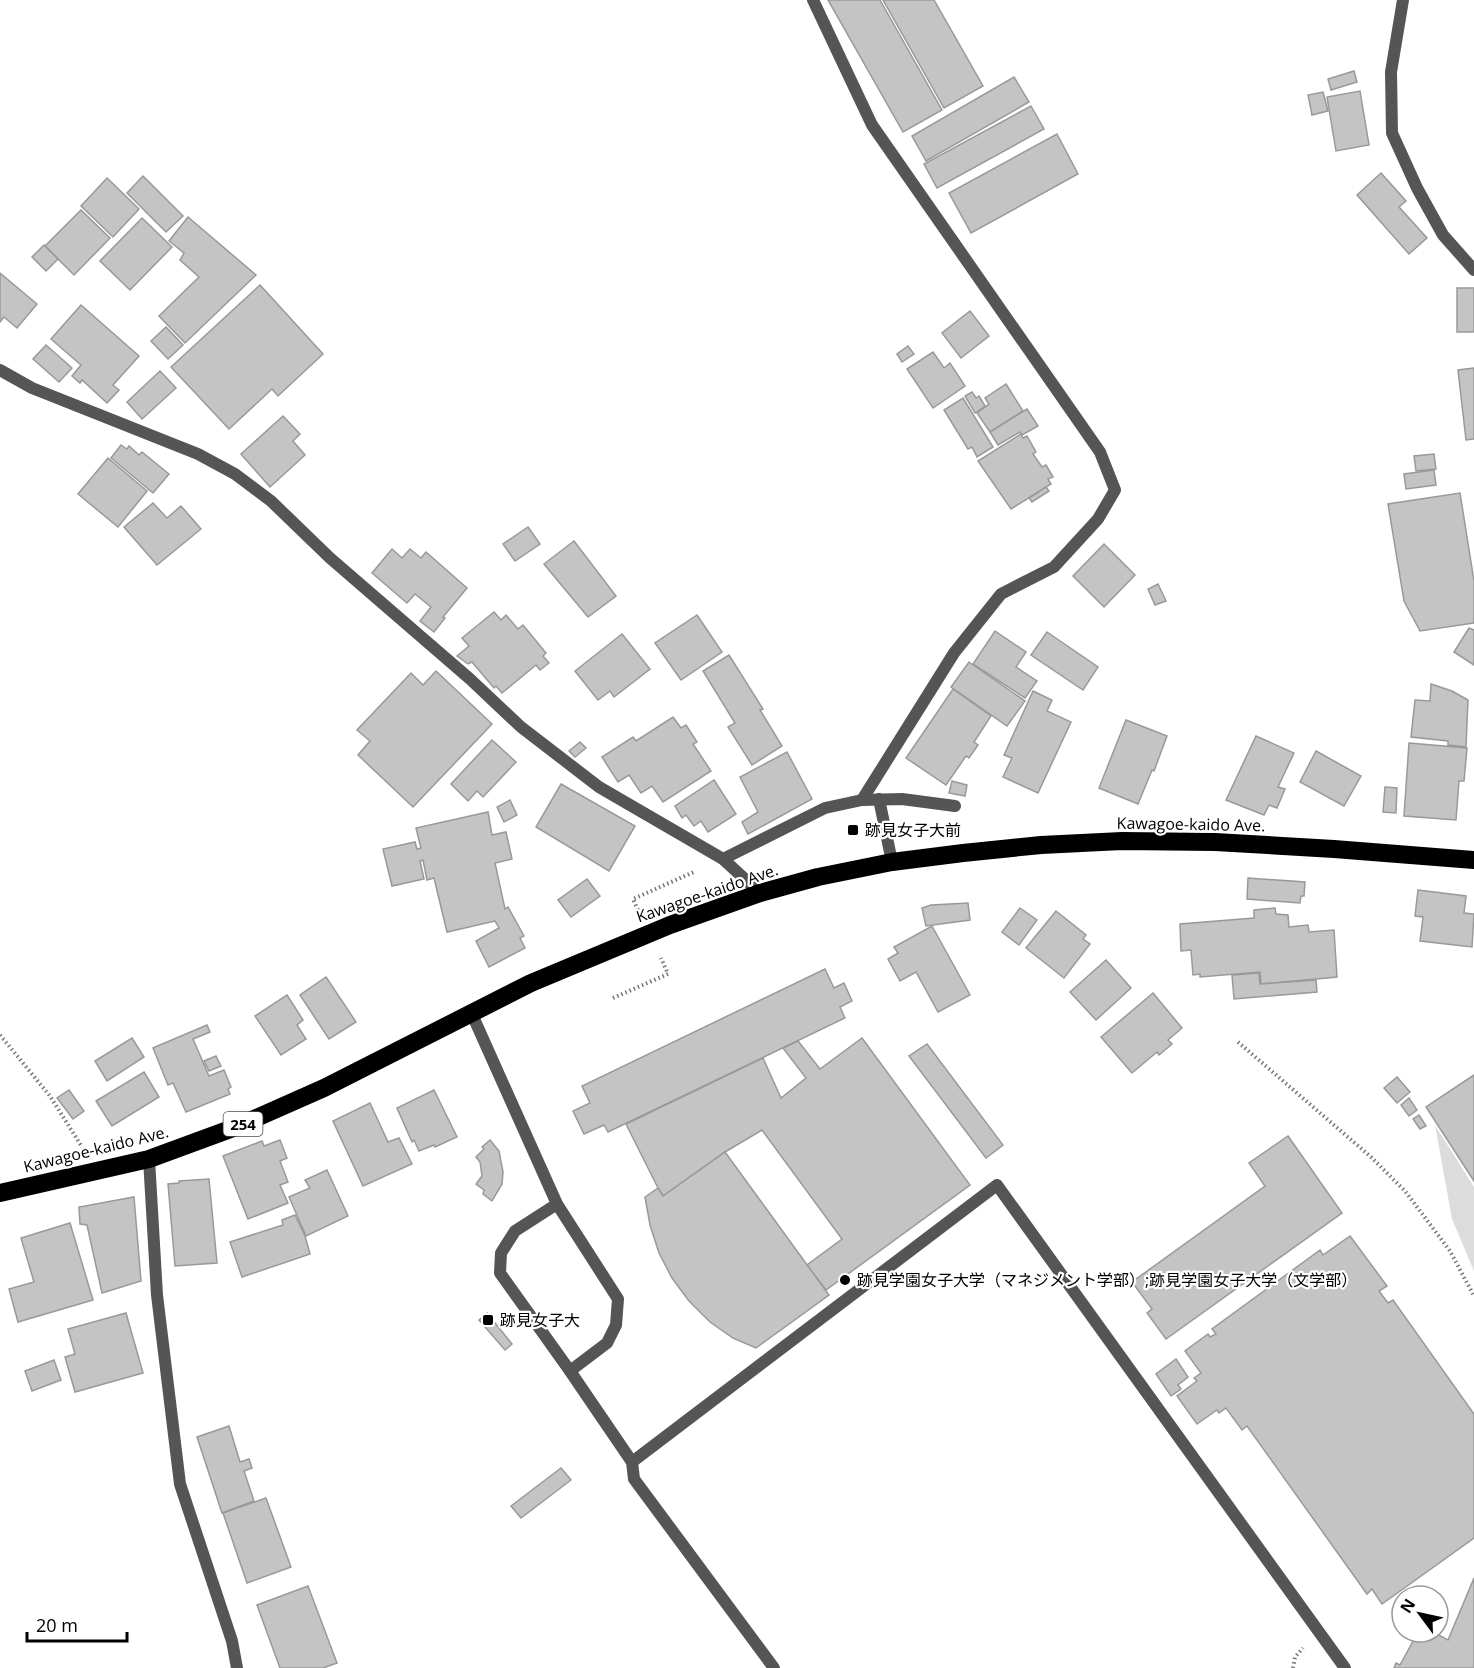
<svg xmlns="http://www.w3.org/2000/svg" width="1474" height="1668" viewBox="0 0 1474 1668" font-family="'Open Sans','Noto Sans JP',sans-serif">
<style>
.green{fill:#dcdcdc}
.building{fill:#c4c4c4;stroke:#999;stroke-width:1.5}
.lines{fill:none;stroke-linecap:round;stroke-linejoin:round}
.path{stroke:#777;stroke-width:4;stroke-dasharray:1.5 3;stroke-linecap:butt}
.lane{stroke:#555;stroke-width:12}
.street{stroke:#555;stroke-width:12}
.highway{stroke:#000;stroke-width:18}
.poi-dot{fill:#000;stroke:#fff;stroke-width:2}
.labels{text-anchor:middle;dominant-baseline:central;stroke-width:4.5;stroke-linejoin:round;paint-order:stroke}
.shield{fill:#fff;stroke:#4c4c4c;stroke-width:1.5}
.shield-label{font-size:15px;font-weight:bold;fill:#000}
.street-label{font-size:16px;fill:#000;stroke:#fff}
.poi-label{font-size:16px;fill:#000;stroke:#fff;text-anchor:start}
</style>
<rect width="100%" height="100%" fill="#fff"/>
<path class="green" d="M1435 1125 1474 1187V1271L1452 1219Z"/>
<g class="building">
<path d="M828 0H880L942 110 903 132Z"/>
<path d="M883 0H934L983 86 944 108Z"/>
<path d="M1354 71 1357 82 1331 90 1328 79Z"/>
<path d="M1014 77 1029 102 926 161 912 136Z"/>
<path d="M1360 91 1369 145 1336 151 1327 97Z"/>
<path d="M1323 92 1328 111 1312 115 1308 95Z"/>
<path d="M1031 106 1044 129 937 188 924 164Z"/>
<path d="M1057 134 1078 174 971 233 949 193Z"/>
<path d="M1381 173 1406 201 1399 207 1427 238 1409 254 1357 195Z"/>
<path d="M143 176 183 216 166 232 127 193Z"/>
<path d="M107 178 139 209 113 237 81 206Z"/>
<path d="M81 210 110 238 74 275 45 246Z"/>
<path d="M188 217 256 275 185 343 159 316 199 277 180 260 184 253 169 241Z"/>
<path d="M142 218 172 247 130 290 100 261Z"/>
<path d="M44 245 58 259 46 271 32 257Z"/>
<path d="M0 273 37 304 17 328 4 317 0 322Z"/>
<path d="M260 285 323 354 278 396 272 389 229 429 171 367Z"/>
<rect x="1457" y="288" width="17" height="44"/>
<path d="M81 305 139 356 113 385 119 390 107 403 82 380 80 383 72 376 81 365 51 339Z"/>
<path d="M970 311 989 336 961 358 942 333Z"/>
<path d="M166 327 183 345 168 359 151 341Z"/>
<path d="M46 345 72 368 59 382 33 359Z"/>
<path d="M908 346 914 354 902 362 897 354Z"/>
<path d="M933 352 944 368 950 363 965 386 933 408 907 369Z"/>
<path d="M1474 368V439L1466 440 1458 370Z"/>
<path d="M160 371 176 388 142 419 127 402Z"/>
<path d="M1006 384 1023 411 990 432 977 413 989 404 985 398Z"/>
<path d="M972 392 976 398 979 396 985 406 975 413 965 396Z"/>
<path d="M963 398 993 447 977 457 972 447 968 449 944 410Z"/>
<path d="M1027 409 1038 426 1022 435 1020 432 998 445 990 432Z"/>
<path d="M283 416 300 434 293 441 305 455 270 487 241 454Z"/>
<path d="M1021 434 1023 438 1027 436 1036 452 1033 454 1042 467 1046 465 1053 477 1048 479 1051 484 1011 509 978 461Z"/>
<path d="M121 445 127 449 129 446 139 455 142 452 169 474 153 493 111 458Z"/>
<path d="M1434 454 1436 469 1416 471 1414 456Z"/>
<path d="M108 458 147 491 118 527 78 494Z"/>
<path d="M1434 470 1436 485 1406 489 1404 474Z"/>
<path d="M1046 487 1049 491 1032 502 1029 498Z"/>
<path d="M1460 493 1474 581V623L1420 631 1404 601 1388 504Z"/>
<path d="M153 503 167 518 181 506 201 529 157 565 124 527Z"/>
<path d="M528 527 540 544 515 561 503 544Z"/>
<path d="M574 541 616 596 588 617 544 564Z"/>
<path d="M1104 544 1135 575 1104 607 1073 576Z"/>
<path d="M392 549 402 558 410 549 421 558 426 552 467 588 443 617 445 618 434 632 420 621 431 607 415 594 407 603 372 573Z"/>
<path d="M1158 584 1166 601 1155 605 1148 589Z"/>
<path d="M494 612 501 620 506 615 518 629 523 625 546 653 543 656 549 663 540 670 536 665 502 693 496 686 494 688 472 662 468 664 457 656 469 646 462 638Z"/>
<path d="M697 615 722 652 681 680 655 643Z"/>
<path d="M1469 628 1474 630V665L1454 652Z"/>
<path d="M995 631 1026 652 1016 667 1037 681 1025 698 973 664Z"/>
<path d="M1047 632 1098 667 1083 690 1031 655Z"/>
<path d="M622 634 650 669 614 697 610 691 598 700 575 671Z"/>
<path d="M729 655 763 709 760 710 782 746 752 765 728 727 735 723 703 671Z"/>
<path d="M969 662 1025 701 1007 726 951 687Z"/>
<path d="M436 671 492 724 413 807 358 755 370 741 357 730 411 673 423 685Z"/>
<path d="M1431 684 1452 691 1468 700 1466 747 1448 745V741L1411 737 1415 700 1430 701Z"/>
<path d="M953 689 991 716 974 742 978 745 969 758 966 756 946 785 906 758Z"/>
<path d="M1033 691 1052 700 1047 711 1071 722 1038 793 1003 777 1012 758 1004 755Z"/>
<path d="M673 717 681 728 686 725 697 742 693 744 711 771 663 802 652 786 641 793 629 775 618 782 602 757 633 737 636 741Z"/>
<path d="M1126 720 1167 736 1154 771 1152 770 1138 804 1099 788Z"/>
<path d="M1256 736 1294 753 1278 787 1285 789 1277 808 1269 805 1264 815 1226 800Z"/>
<path d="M492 740 516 762 483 797 477 791 468 801 451 784Z"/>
<path d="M580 742 586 748 575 757 569 751Z"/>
<path d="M1409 743 1467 748 1464 781H1459L1456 820 1404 816Z"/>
<path d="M1316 751 1361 776 1344 806 1300 782Z"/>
<path d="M787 752 812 799 748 834 742 822 758 812 740 777Z"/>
<path d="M714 780 736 814 708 832 701 821 694 826 686 815 682 818 675 806Z"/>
<path d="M952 781 967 785 965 796 949 793Z"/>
<path d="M561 784 635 826 609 871 536 827Z"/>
<path d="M1385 787 1397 788 1396 813 1383 812Z"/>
<path d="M510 800 517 815 504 822 497 807Z"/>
<path d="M488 812 492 835 506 832 512 859 495 863 505 909 508 907 524 936 520 938 525 948 489 967 476 941 499 928 495 921 447 932 434 878 427 880 423 860 420 861 424 879 392 886 383 849 415 842 417 849 421 848 416 828Z"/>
<path d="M1248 878 1305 882 1304 896H1301L1300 903 1247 899Z"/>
<path d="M587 879 600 896 571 917 558 900Z"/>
<path d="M1418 890 1466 896 1464 913 1474 914 1472 947 1420 941 1423 917 1415 916Z"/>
<path d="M968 903 970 920 926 926 922 908 931 905Z"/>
<path d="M1020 908 1037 920 1019 945 1002 932Z"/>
<path d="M1275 908 1276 914 1288 915 1289 927 1308 925 1309 932 1334 930 1337 977 1261 984 1260 972 1200 977V974L1193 975 1191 950 1181 951 1180 924 1254 918V910Z"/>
<path d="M1056 911 1086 935 1083 939 1090 944 1064 978 1026 948Z"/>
<path d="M932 926 970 995 938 1012 916 972 900 981 888 959 898 953 894 947Z"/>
<path d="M1106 960 1131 988 1096 1020 1070 992Z"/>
<path d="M825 969 834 988 844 983 852 1001 840 1007 845 1018 608 1132 604 1125 584 1134 573 1111 590 1103 582 1086Z"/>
<path d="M1259 973 1260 984 1316 980 1317 992 1234 999 1232 975Z"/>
<path d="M326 977 356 1022 329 1039 300 995Z"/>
<path d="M1153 993 1182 1028 1168 1040 1172 1044 1159 1055 1157 1052 1132 1073 1101 1037Z"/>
<path d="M287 995 303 1020 297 1025 306 1039 281 1055 255 1016Z"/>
<path d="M207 1025 210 1032 193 1039 209 1076 224 1070 231 1087 228 1089 230 1094 186 1112 173 1083 168 1085 153 1048Z"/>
<path d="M132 1038 144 1057 107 1081 95 1061Z"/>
<path d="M862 1038 970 1185 826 1290 807 1265 842 1239 762 1130 725 1152 663 1196 658 1188 626 1124 763 1058 781 1098 806 1078 783 1048 798 1041 820 1069Z"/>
<path d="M927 1044 1003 1145 986 1158 909 1056Z"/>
<path d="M216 1056 221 1066 209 1071 204 1061Z"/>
<path d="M144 1072 159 1097 112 1126 96 1101Z"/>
<path d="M1474 1075V1181L1426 1107Z"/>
<path d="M1397 1077 1410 1092 1397 1103 1384 1088Z"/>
<path d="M69 1090 84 1111 73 1119 57 1098Z"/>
<path d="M434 1090 457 1137 435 1147 434 1145 419 1151 414 1140 412 1142 397 1108Z"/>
<path d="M1409 1098 1417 1110 1409 1116 1401 1105Z"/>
<path d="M370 1103 388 1142 399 1138 412 1164 363 1186 333 1121Z"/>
<path d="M1419 1115 1426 1126 1420 1129 1413 1119Z"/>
<path d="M1288 1136 1342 1213 1166 1339 1147 1313 1152 1309 1132 1282 1265 1186 1249 1163Z"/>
<path d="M280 1140 287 1158 280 1161 288 1182 280 1185 288 1203 248 1219 223 1156 262 1141 264 1146Z"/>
<path d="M490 1140 499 1151 503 1172 502 1184 492 1201 483 1194 484 1190 476 1184 482 1176 480 1162 476 1157 484 1149 482 1147Z"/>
<path d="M725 1152 829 1295 756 1348 733 1338 710 1322 689 1301 672 1278 659 1253 650 1225 645 1197 658 1188 663 1196Z"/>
<path d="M327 1170 348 1216 306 1236 289 1197 310 1188 305 1180Z"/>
<path d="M209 1179 217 1263 175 1266 168 1184 179 1183V1181Z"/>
<path d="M134 1197 141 1281 102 1293 87 1225 80 1224 79 1207Z"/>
<path d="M295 1215 305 1236 310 1254 242 1277 230 1242 283 1225 282 1220Z"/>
<path d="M70 1223 93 1300 18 1322 9 1289 34 1282 21 1238Z"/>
<path d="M1350 1236 1387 1286 1379 1291 1388 1303 1393 1300 1474 1414V1538L1382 1604 1372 1589 1367 1594 1247 1426 1242 1430 1226 1408 1219 1413 1217 1410 1197 1424 1177 1396 1197 1381 1194 1378 1201 1373 1185 1351 1208 1334 1210 1337 1216 1334 1212 1329 1320 1250 1323 1255Z"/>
<path d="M126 1313 143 1373 75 1392 65 1357 75 1354 68 1329Z"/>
<path d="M487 1313 512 1344 505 1350 479 1320Z"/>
<path d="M1176 1359 1188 1377 1178 1385 1181 1389 1171 1396 1156 1374Z"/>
<path d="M54 1360 61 1380 32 1391 25 1371Z"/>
<path d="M229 1426 240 1462 249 1459 252 1468 244 1471 254 1501 222 1513 197 1437Z"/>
<path d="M561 1468 571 1480 521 1518 511 1506Z"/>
<path d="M266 1498 291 1567 247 1583 223 1513Z"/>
<path d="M1474 1578V1668H1394L1396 1663 1400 1665 1418 1632H1433L1448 1640Z"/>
<path d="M308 1586 337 1663 323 1668H280L257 1605Z"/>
</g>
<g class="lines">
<g class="path">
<path d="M638 910 633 899 696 871"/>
<path d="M613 998 668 974 661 958"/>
<path d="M0 1035 50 1096 82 1147"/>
<path d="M1238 1042 1371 1157 1405 1191 1450 1251 1474 1296"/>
<path d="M1293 1668 1295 1657 1303 1648"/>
</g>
<g class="lane">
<path d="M1403 0 1391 72 1392 133 1417 188 1443 235 1474 270"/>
<path d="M471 1012 557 1204 618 1299 616 1325 607 1343 570 1371 500 1273 501 1253 515 1231 557 1204"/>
<path d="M570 1371 632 1462 634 1479 774 1668"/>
<path d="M632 1462 997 1185 1345 1668"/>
</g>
<g class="street">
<path d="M813 0 872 125 1100 452 1115 490 1098 519 1054 567 1001 594 954 653 862 800"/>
<path d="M0 370 32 388 198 454 235 474 271 501 330 558 470 679 521 727 599 787 723 859 760 893"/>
<path d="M879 799 892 862"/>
<path d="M723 859 825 808 862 800 902 799 955 806"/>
<path d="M149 1159 157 1295 180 1484 232 1641 237 1668"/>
</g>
<path class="highway" d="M0 1193 149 1159 236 1127 324 1088 531 983 670 925 760 893 818 877 892 862 963 853 1041 845 1122 841 1215 842 1334 849 1474 860"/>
</g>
<g class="poi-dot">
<rect x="847" y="824" width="12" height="12" rx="3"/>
<circle cx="845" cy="1280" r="6"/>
<rect x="482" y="1314" width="12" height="12" rx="3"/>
</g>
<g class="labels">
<rect class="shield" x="223.5" y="1112" width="39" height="24" rx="4.5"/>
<g class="shield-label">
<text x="243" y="1124">254</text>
</g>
<g class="street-label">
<text transform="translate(1191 824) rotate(1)">Kawagoe-kaido Ave.</text>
<text transform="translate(707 893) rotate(-19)">Kawagoe-kaido Ave.</text>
<text transform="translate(96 1149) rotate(-14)">Kawagoe-kaido Ave.</text>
</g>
<g class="poi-label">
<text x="865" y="830">跡見女子大前</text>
<text x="857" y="1280">跡見学園女子大学（マネジメント学部）;跡見学園女子大学（文学部）</text>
<text x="500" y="1320">跡見女子大</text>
</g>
</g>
<g transform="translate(1420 1614) rotate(303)"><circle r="28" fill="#ffffff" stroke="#999999" stroke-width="1.5"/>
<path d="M0-4.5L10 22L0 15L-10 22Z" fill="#000000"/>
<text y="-9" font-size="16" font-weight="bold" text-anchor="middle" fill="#000000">N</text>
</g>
<path d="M27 1632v9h100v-9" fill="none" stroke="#000000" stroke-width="3"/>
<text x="36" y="1632" font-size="18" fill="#000000" stroke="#ffffff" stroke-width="4.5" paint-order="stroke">20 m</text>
</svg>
